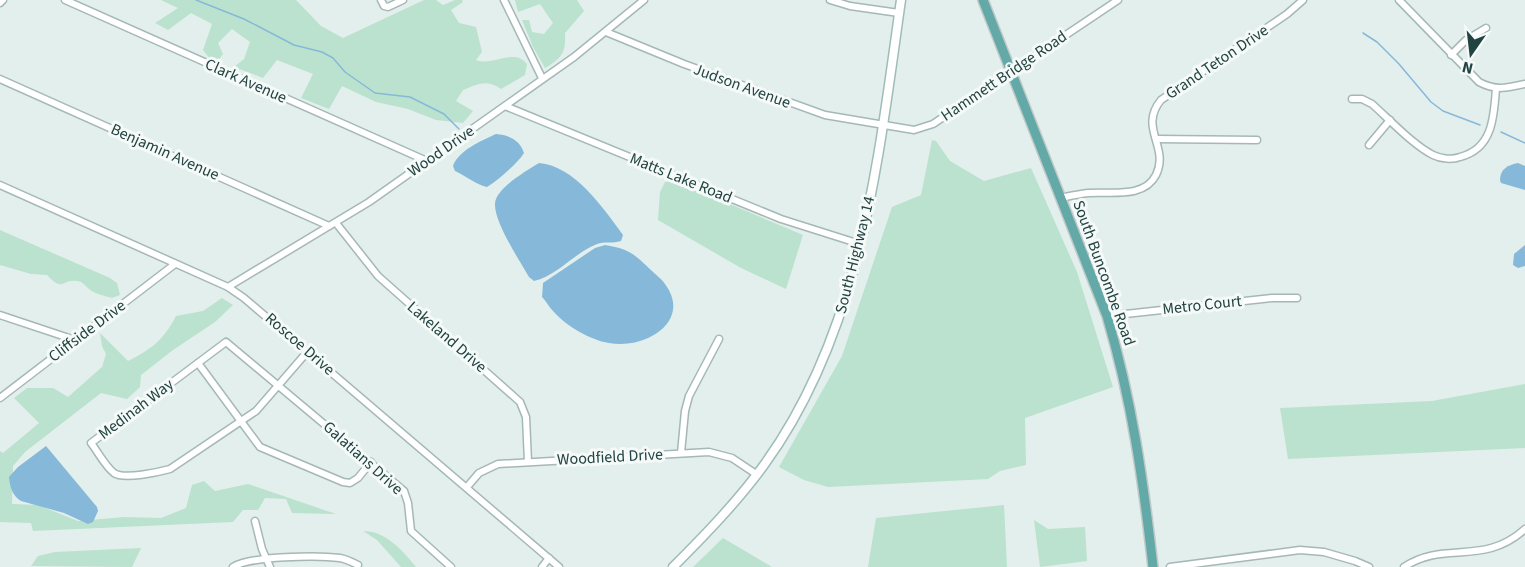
<svg xmlns="http://www.w3.org/2000/svg" width="1525" height="567" viewBox="0 0 1525 567" font-family="'Source Sans 3',sans-serif">
<style>
.green{fill:#bae2ce}
.water{fill:#86b9d9}
.lines{fill:none;stroke-linecap:round;stroke-linejoin:round}
.stream{stroke:#86b9d9;stroke-width:1.5}
.street-casing{stroke:#a5b8b5;stroke-width:9}
.secondary-casing{stroke:#a0bcb9;stroke-width:11}
.primary-casing{stroke:#c1caca;stroke-width:12}
.street{stroke:#fff;stroke-width:6}
.secondary{stroke:#fff;stroke-width:8}
.primary{stroke:#63a9a7;stroke-width:9}
.labels{text-anchor:middle;dominant-baseline:central;stroke-width:6;stroke-linejoin:round;paint-order:stroke}
.street-label{font-size:16px;fill:#214341;stroke:#f5faf9}
</style>
<rect width="100%" height="100%" fill="#e3efec"/>
<g class="green">
<path d="M161 0H296L321 26 343 38 424 0H436L443 5 455 0H462L463 2 451 10 459 23 476 27 482 52 476 60C494 67 514 47 527 64L525 75 501 89C486 79 478 84 463 90L456 101 473 111 463 123 436 120 408 109 376 102 342 86 329 109 301 98 313 74 277 60 263 78 234 67 244 59 250 42 232 29 218 43 223 54 217 62 210 59 203 50 212 24 191 13 168 30 155 23 178 8Z"/>
<path d="M515 0H577L584 11 565 33C566 53 562 58 545 68L533 47 522 20H529L532 32 544 34 553 23 540 4 518 12Z"/>
<path d="M932 140 936 141 950 161 984 181 1031 168 1077 272 1113 387 1025 418 1026 465 1000 471 988 479 828 487 804 480 779 467 842 356 892 207 921 195Z"/>
<path d="M673 180 803 235 786 289 741 268 658 220 660 192 665 182Z"/>
<path d="M0 230 110 278 117 283 120 295 112 298C105 296 95 294 89 289 84 285 84 282 77 281 61 279 64 293 47 275L31 274 0 265Z"/>
<path d="M222 298 233 305 215 322 173 350 141 375 140 387 127 399 101 393 25 452 13 466 12 504 38 505 78 521 124 517 161 518 186 508 192 485 204 481 215 491 248 484 336 514 292 513 286 499 265 498 258 510H243L233 522 33 531 31 523 0 522V451L3 453 39 423 14 398 27 388H53L68 397 102 367 106 354 102 346 100 333 128 361C150 350 164 340 176 316L203 311Z"/>
<path d="M1525 384V448L1288 459 1280 408 1432 401Z"/>
<path d="M1004 505 1007 567H868L876 518Z"/>
<path d="M1034 520 1048 529 1085 527 1087 561 1040 567Z"/>
<path d="M363 531C386 531 402 550 416 567H401L377 540Z"/>
<path d="M723 538 772 567H693Z"/>
<path d="M141 548 132 567 31 566 38 556 55 552Z"/>
</g>
<g class="water">
<path d="M496 134C509 135 520 140 524 153 518 163 497 181 487 187 475 184 466 176 455 171L453 166C459 150 481 141 496 134Z"/>
<path d="M539 163C575 166 603 208 623 235L621 241C613 244 604 241 597 244 574 253 557 276 534 281L529 277C520 261 489 215 496 199 502 185 526 171 539 163Z"/>
<path d="M1518 163 1525 166V190L1501 183 1500 180C1500 169 1508 165 1518 163Z"/>
<path d="M605 245C630 249 634 254 652 271 656 275 662 279 665 284 693 322 644 350 609 343 590 340 566 326 553 311 549 307 546 301 542 297L543 283 595 248Z"/>
<path d="M1525 245V266L1518 268 1513 265 1514 254Z"/>
<path d="M46 446 97 507 98 511 93 522 88 524 64 513 21 501C12 495 10 487 9 477L18 467Z"/>
</g>
<g class="lines">
<g class="stream">
<path d="M196 0 244 19 294 45 322 52 333 58 345 72 375 93 410 97 444 114 459 129"/>
<path d="M1363 33 1377 42 1399 64 1431 102 1443 111 1480 125"/>
<path d="M1501 132 1525 143"/>
</g>
<defs>
<g id="street">
<path d="M65 0 427 161"/>
<path d="M381 0 384 6 388 7 403 0"/>
<path d="M504 0 542 78"/>
<path d="M830 0 850 6 899 13"/>
<path d="M1399 0 1479 82C1495 91 1508 88 1525 84"/>
<path d="M0 3 3 0"/>
<path d="M606 32 684 64 825 115 914 130 933 124 1118 0"/>
<path d="M1451 55 1466 40 1486 28"/>
<path d="M0 79 329 226"/>
<path d="M1352 99H1362L1372 104C1389 119 1413 145 1433 155 1441 159 1452 160 1460 157 1493 149 1494 116 1496 88"/>
<path d="M505 106 781 219 860 244"/>
<path d="M1156 139 1257 140"/>
<path d="M1369 145 1390 120"/>
<path d="M0 185 228 287 244 298 559 567"/>
<path d="M1060 198C1070 196 1079 194 1088 193 1110 191 1144 199 1156 175 1170 147 1138 128 1161 100L1287 14 1303 0"/>
<path d="M336 223 378 276 520 402 526 417 528 462"/>
<path d="M228 287 369 202 574 57 644 0"/>
<path d="M0 315 75 340"/>
<path d="M1107 316 1272 298H1297"/>
<path d="M308 351 256 411 170 469C159 472 124 480 114 473 105 466 98 452 91 443L226 342 404 491 408 503 411 531 451 567"/>
<path d="M198 363 260 447 343 482 350 483 358 478 371 462"/>
<path d="M0 398 175 264"/>
<path d="M681 453 685 411 689 396 719 339"/>
<path d="M467 487 479 473 498 464 709 452 732 458 756 474"/>
<path d="M255 521 262 549 270 567"/>
<path d="M233 567C250 556 319 555 340 558 346 559 352 562 358 565"/>
<path d="M542 567 549 558"/>
<path d="M1170 567 1300 550 1324 552 1355 561 1369 567"/>
<path d="M1404 567C1444 540 1483 567 1525 529"/>
</g>
<path id="secondary" d="M673 567C705 535 737 502 764 465 862 330 878 160 901 0"/>
<path id="primary" d="M983 0 1107 316C1132 401 1143 479 1153 567"/>
</defs>
<use href="#street" class="street-casing"/>
<use href="#secondary" class="secondary-casing"/>
<use href="#primary" class="primary-casing"/>
<use href="#street" class="street"/>
<use href="#secondary" class="secondary"/>
<use href="#primary" class="primary"/>
</g>
<g class="labels">
<g class="street-label">
<text transform="translate(1217 62) rotate(-34)">Grand Teton Drive</text>
<text transform="translate(1004 76) rotate(-34)">Hammett Bridge Road</text>
<text transform="translate(246 81) rotate(24)">Clark Avenue</text>
<text transform="translate(742 86) rotate(20)">Judson Avenue</text>
<text transform="translate(441 151) rotate(-35)">Wood Drive</text>
<text transform="translate(165 152) rotate(24)">Benjamin Avenue</text>
<text transform="translate(681 178) rotate(22)">Matts Lake Road</text>
<text transform="translate(855 255) rotate(-76)">South Highway 14</text>
<text transform="translate(1104 273) rotate(70)">South Buncombe Road</text>
<text transform="translate(1202 305) rotate(-6)">Metro Court</text>
<text transform="translate(87 331) rotate(-37)">Cliffside Drive</text>
<text transform="translate(447 337) rotate(41)">Lakeland Drive</text>
<text transform="translate(300 344) rotate(41)">Roscoe Drive</text>
<text transform="translate(136 409) rotate(-37)">Medinah Way</text>
<text transform="translate(610 457) rotate(-3)">Woodfield Drive</text>
<text transform="translate(363 458) rotate(42)">Galatians Drive</text>
</g>
</g>
<g transform="translate(1471 54) rotate(194)" stroke="#f5faf9" stroke-width="4.5" paint-order="stroke">
<path d="M0-4.5L10 22L0 15L-10 22Z" fill="#214341"/>
<text y="-9" font-size="16" font-weight="bold" text-anchor="middle" fill="#214341">N</text>
</g>
</svg>
